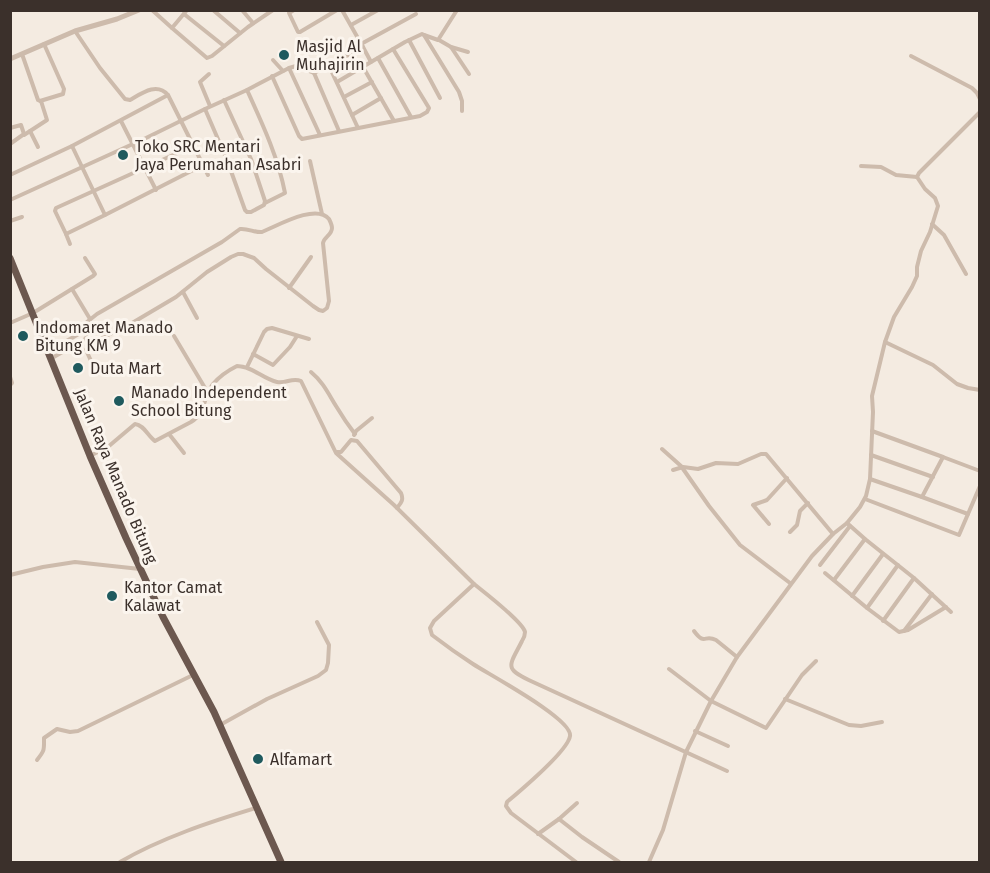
<svg xmlns="http://www.w3.org/2000/svg" width="990" height="873" viewBox="0 0 990 873" font-family="'Fira Sans',sans-serif">
<style>
.lines{fill:none;stroke-linecap:round;stroke-linejoin:round}
.minor{stroke:#cdbbac;stroke-width:4}
.tertiary{stroke:#cdbbac;stroke-width:5}
.trunk{stroke:#6c584f;stroke-width:7}
.poi-dot{fill:#1f5a5e;stroke:#fbf5ee;stroke-width:2}
.labels{text-anchor:middle;dominant-baseline:central;stroke-width:6;stroke-linejoin:round;paint-order:stroke}
.poi-label{font-size:16px;fill:#3b302b;stroke:#fbf5ee;text-anchor:start}
.street-label{font-size:16px;fill:#3b302b;stroke:#fbf5ee}
</style>
<rect width="100%" height="100%" fill="#f4ebe1"/>
<g class="lines">
<g class="minor">
<path d="M152 10 172 28"/>
<path d="M187 10 172 28 207 58 212 56 248 27 273 10"/>
<path d="M213 10 240 33"/>
<path d="M242 10 253 23"/>
<path d="M294 10 289 13 298 32H300L337 10"/>
<path d="M184 14 224 46"/>
<path d="M351 25 378 10"/>
<path d="M75 31 100 68 125 99 130 100C142 93 157 82 168 95"/>
<path d="M424 35 438 40 457 10"/>
<path d="M409 40 440 98"/>
<path d="M439 40 451 47 468 52"/>
<path d="M361 44 416 14"/>
<path d="M363 47 371 62"/>
<path d="M451 47 469 74"/>
<path d="M22 54 38 100 40 101 63 94 64 89 44 44"/>
<path d="M911 56 972 88 977 93 980 99"/>
<path d="M378 58 411 117"/>
<path d="M273 60 283 71"/>
<path d="M329 66 358 128"/>
<path d="M363 67 394 121"/>
<path d="M289 68 320 135"/>
<path d="M314 73 339 131"/>
<path d="M209 74 200 82 210 106"/>
<path d="M272 76 299 136 302 139 420 116 427 112 429 108 393 49"/>
<path d="M337 82 405 42 422 34 424 35 459 92 462 101V111"/>
<path d="M247 90C262 123 278 157 285 193L265 203"/>
<path d="M344 97 372 82"/>
<path d="M205 109 227 160 245 210 247 212H251L264 205 265 201 251 159 224 100"/>
<path d="M352 115 381 98"/>
<path d="M121 121 156 190"/>
<path d="M10 128 21 125 24 134 10 144"/>
<path d="M30 131 38 147"/>
<path d="M24 135 47 120 41 101"/>
<path d="M72 146 105 215 203 165"/>
<path d="M310 161 322 214"/>
<path d="M861 166 881 167 896 175 917 177"/>
<path d="M10 175 72 146 168 95 208 175"/>
<path d="M10 200 146 138 205 109 247 90 289 68 296 66 314 73 363 47 342 10"/>
<path d="M10 221 22 217"/>
<path d="M932 224 944 235 966 274"/>
<path d="M66 234 55 211 56 208 193 146"/>
<path d="M70 244 66 234 105 215"/>
<path d="M289 288 311 257"/>
<path d="M72 289 90 319"/>
<path d="M183 292 197 318"/>
<path d="M10 323 33 313 93 276 95 274 85 258"/>
<path d="M174 336 208 393"/>
<path d="M885 342 933 365 957 384 968 388 980 390"/>
<path d="M89 344 84 328 87 322 97 314 222 242 240 229C248 228 255 233 262 232 277 226 316 203 329 219 330 221 332 226 332 228 332 235 324 237 323 243L329 301 327 308 323 311 319 310 313 306 266 269 254 258 243 254H238L231 257 207 272 176 297 127 326 89 344 86 350 97 374"/>
<path d="M49 351 84 331"/>
<path d="M253 354 273 365 290 347 297 336"/>
<path d="M52 358 87 338"/>
<path d="M247 367 264 332 267 329 272 328 309 339"/>
<path d="M311 372C323 382 328 393 336 406 342 416 348 425 355 434"/>
<path d="M10 377 12 383 10 385"/>
<path d="M169 434 184 453"/>
<path d="M354 435 356 431 372 418"/>
<path d="M662 449 681 466 709 506 740 545 790 583"/>
<path d="M337 452H341L351 440 357 441 401 493C404 500 401 503 397 508"/>
<path d="M871 455 933 477"/>
<path d="M90 456 109 446 135 424C144 425 148 436 155 441L191 422C206 413 203 397 213 384 219 377 229 370 237 366 252 366 263 379 277 382 286 384 292 377 301 381L336 453 394 505 474 584 434 621 430 628 432 635C445 645 459 655 473 664 488 674 573 719 570 736 568 751 520 791 507 802L506 806 511 813 576 862"/>
<path d="M943 457 980 471"/>
<path d="M673 470 683 467 698 469 716 463 738 464 761 454H766L833 534"/>
<path d="M870 479 922 497 943 457 872 431"/>
<path d="M922 497 968 514 980 486"/>
<path d="M865 499 959 535 968 514"/>
<path d="M847 523 865 539 914 578 951 612"/>
<path d="M769 524 753 505 767 500 787 478"/>
<path d="M790 532 797 525 800 511 808 503"/>
<path d="M820 565 850 526"/>
<path d="M825 573 867 608 899 632 908 630 946 607"/>
<path d="M10 575 43 567 75 562 140 569"/>
<path d="M834 580 865 539"/>
<path d="M474 584C484 592 523 622 525 632 525 635 524 638 522 641 509 667 503 668 533 682L727 771"/>
<path d="M852 596 883 554"/>
<path d="M867 608 898 565"/>
<path d="M883 621 914 578"/>
<path d="M694 631C705 646 704 634 716 640L737 657"/>
<path d="M904 631 932 594"/>
<path d="M669 669 711 701 766 728 802 675 816 661"/>
<path d="M785 699 849 725 861 726 882 722"/>
<path d="M220 725 267 699 318 676 326 670 328 663 329 645 317 622"/>
<path d="M695 731 728 746"/>
<path d="M37 760C45 750 44 750 44 738L57 729 70 732 78 731 193 675"/>
<path d="M559 819 582 837 619 862"/>
<path d="M538 834 559 819 577 803"/>
<path d="M120 862C161 838 210 822 256 808"/>
<path d="M649 862 663 830 686 752 711 701 737 657 812 556 833 534 847 523 860 507 866 496 870 479 873 412 872 396 885 342 894 317 912 287 917 276V267L921 251 930 232 938 206 935 198 925 189 917 177 919 173 980 112"/>
</g>
<path class="tertiary" d="M10 59 75 31 117 19 139 10"/>
<path class="trunk" d="M10 258 90 456 126 538 163 617 214 712 281 862"/>
</g>
<g class="poi-dot">
<circle cx="284" cy="55" r="6"/>
<circle cx="123" cy="155" r="6"/>
<circle cx="23" cy="336" r="6"/>
<circle cx="78" cy="368" r="6"/>
<circle cx="119" cy="401" r="6"/>
<circle cx="112" cy="596" r="6"/>
<circle cx="258" cy="759" r="6"/>
</g>
<g class="labels">
<g class="poi-label">
<text x="296" y="46">Masjid Al<tspan x="296" dy="18">Muhajirin</tspan></text>
<text x="135" y="146">Toko SRC Mentari<tspan x="135" dy="18">Jaya Perumahan Asabri</tspan></text>
<text x="35" y="327">Indomaret Manado<tspan x="35" dy="18">Bitung KM 9</tspan></text>
<text x="90" y="368">Duta Mart</text>
<text x="131" y="392">Manado Independent<tspan x="131" dy="18">School Bitung</tspan></text>
<text x="124" y="587">Kantor Camat<tspan x="124" dy="18">Kalawat</tspan></text>
<text x="270" y="759">Alfamart</text>
</g>
<g class="street-label">
<text transform="translate(116 476) rotate(67)">Jalan Raya Manado Bitung</text>
</g>
</g>
<rect width="990" height="873" fill="none" stroke="#3b302b" stroke-width="24"/>
</svg>
